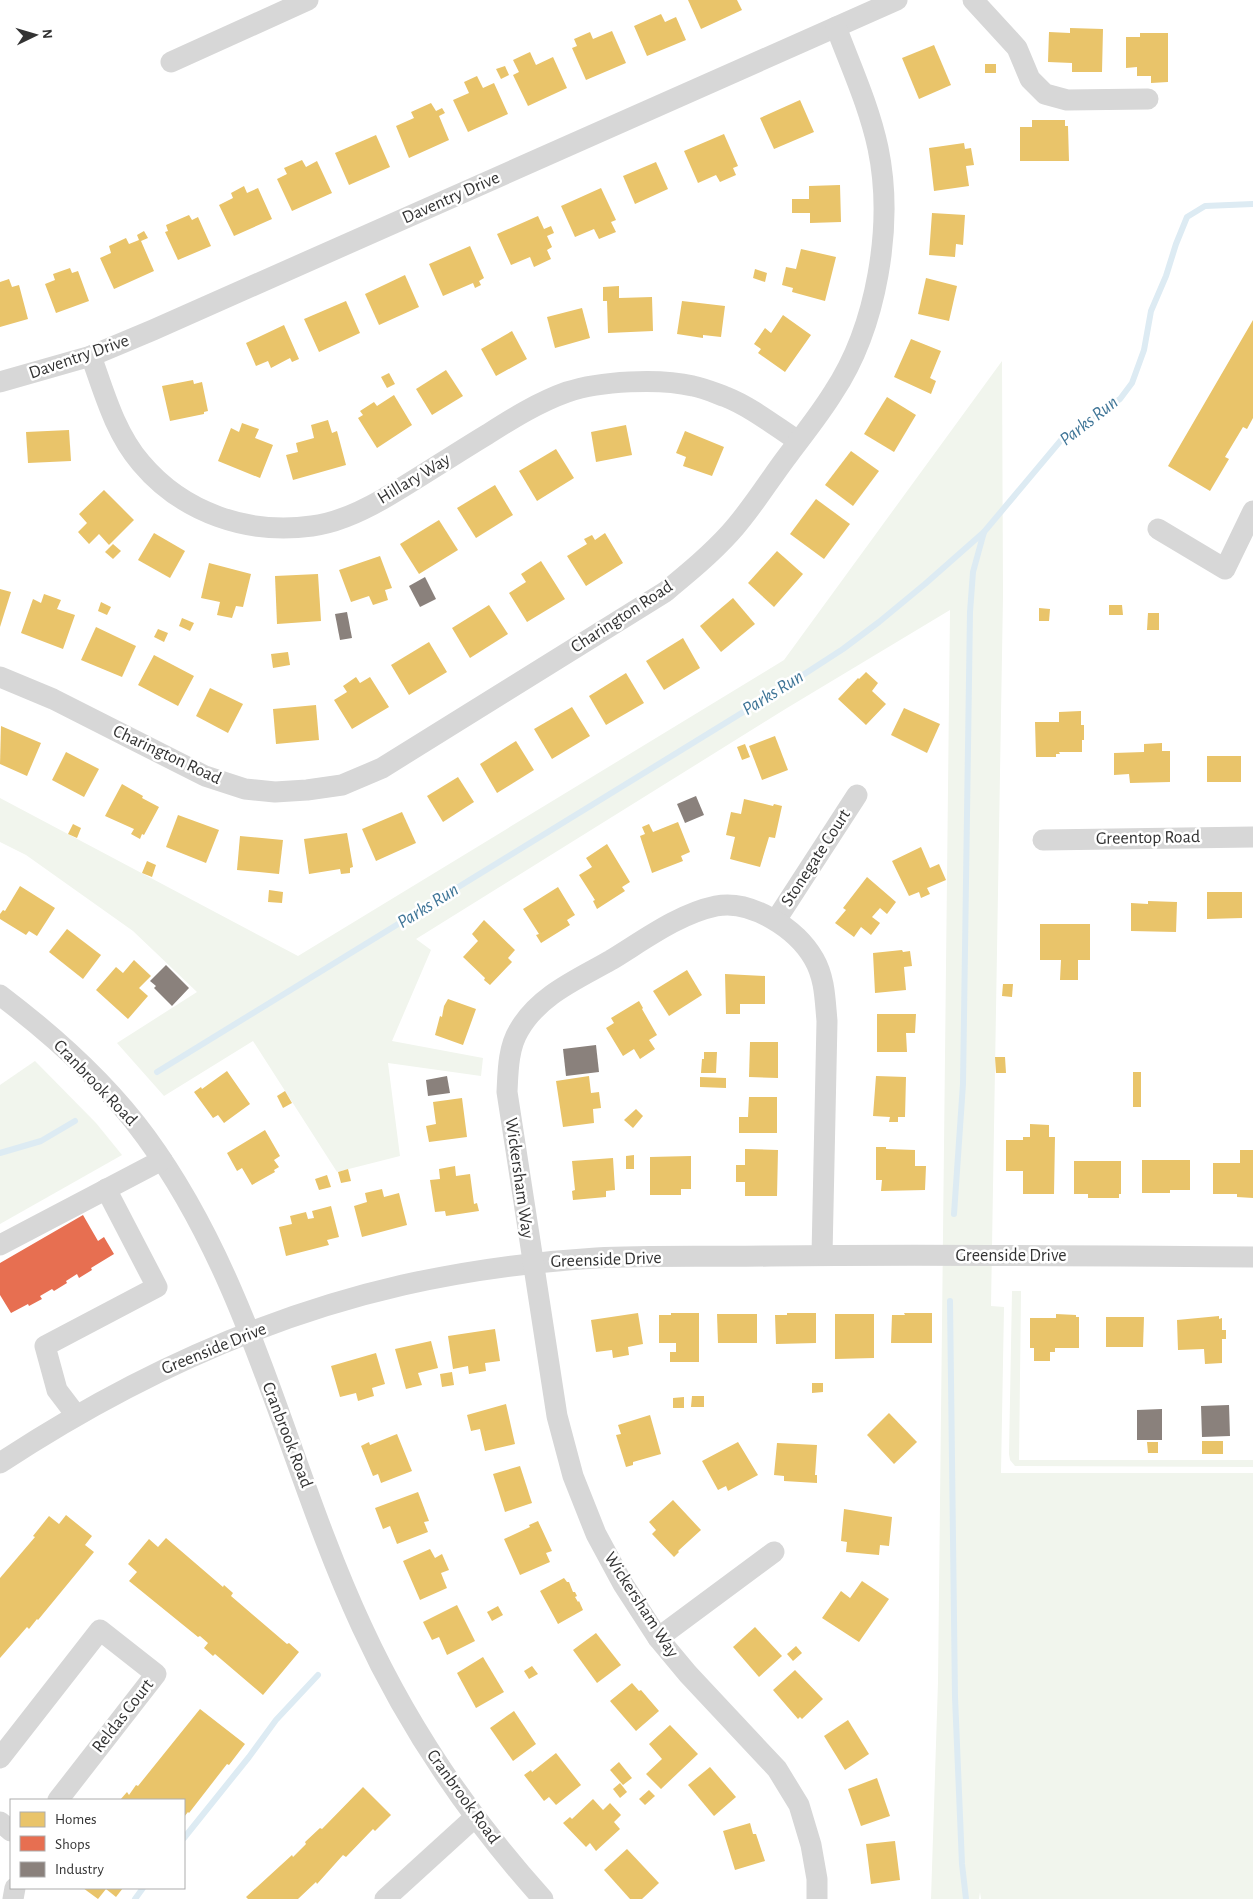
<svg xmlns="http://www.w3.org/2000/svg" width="1253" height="1899" viewBox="0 0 1253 1899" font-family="'Alegreya Sans',sans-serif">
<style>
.green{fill:#f1f5ed}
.homes{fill:#e9c46a}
.shops{fill:#e76f51}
.industry{fill:#8a817c}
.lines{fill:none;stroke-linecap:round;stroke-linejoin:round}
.stream{stroke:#ddebf3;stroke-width:6}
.minor{stroke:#d7d7d7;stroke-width:21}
.labels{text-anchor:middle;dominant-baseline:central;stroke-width:5;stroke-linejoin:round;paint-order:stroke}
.street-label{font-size:18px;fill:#333;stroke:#fff}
.water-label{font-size:19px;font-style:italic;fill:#3f7597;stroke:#fff}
</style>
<rect width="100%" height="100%" fill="#fff"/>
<g class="green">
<path d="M1002 361 1003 596 991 1306 1004 1307 1001 1473H1253V1899H981L980 1892 979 1899H931L938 1682 950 610 787 708 416 939 431 950 392 1041 483 1058 481 1076 388 1063 400 1156 337 1172 253 1041 164 1096 117 1043 197 992 133 931 26 855 0 842V798L298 956 784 660Z"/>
<path d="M35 1061 96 1123 122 1155 0 1224V1085Z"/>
<path d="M1012 1291H1021V1293L1019 1460H1253V1467L1015 1466 1010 1460 1009 1454Z"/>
</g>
<g class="homes">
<path d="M688 0H737L742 10 701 29Z"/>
<path d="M661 14 665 22 676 17 686 40 647 56 634 26Z"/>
<path d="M1070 28 1103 29 1102 72H1072V63L1048 62 1049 32 1070 33Z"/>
<path d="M612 31 626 63 586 80 572 48 577 46 574 39 590 32 593 39Z"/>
<path d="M1140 33H1168V82L1151 83V76H1137V67L1126 68V37H1140Z"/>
<path d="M934 45 951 85 919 99 902 58Z"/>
<path d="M530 52 536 65 553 57 567 88 528 106 513 75 519 72 513 60Z"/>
<rect x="985" y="64" width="11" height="9"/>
<path d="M505 66 509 75 501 79 496 69Z"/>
<path d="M477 76 483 88 494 83 508 114 468 132 453 100 469 93 464 82Z"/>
<path d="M800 100 814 132 774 149 760 118Z"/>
<path d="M431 103 436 111 442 108 445 113 439 116 449 140 409 158 396 126 414 118 411 112Z"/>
<path d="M1032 120H1065V126H1068L1069 161H1020V127H1032Z"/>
<path d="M724 134 738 166 733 168 736 175 720 182 716 175 698 183 684 151Z"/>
<path d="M376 135 390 167 349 185 335 153Z"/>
<path d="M964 143 965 149 971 148 974 165 966 166 969 186 934 191 929 148Z"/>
<path d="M302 160 306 167 317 161 332 193 292 211 277 179 287 174 284 168Z"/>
<path d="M656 162 668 189 635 204 623 176Z"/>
<path d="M840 185 841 222 810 223V213H792V199H809V186Z"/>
<path d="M244 186 247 193 258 188 272 219 234 236 219 205 233 198 231 193Z"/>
<path d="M601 188 616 220 611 222 616 232 599 239 594 229 575 237 561 206Z"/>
<path d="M932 213 965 215 963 245 956 244 955 257 929 255Z"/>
<path d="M189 215 192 220 198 217 211 246 178 260 165 232 168 231 166 225Z"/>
<path d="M538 216 544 229 551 226 554 233 547 236 552 247 547 250 551 259 534 267 530 257 511 265 497 234Z"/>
<path d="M144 231 148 238 141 241 154 271 114 289 100 258 111 253 109 246 126 238 129 244 139 240 137 235Z"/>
<path d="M470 246 484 278 479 281 481 285 475 288 473 283 443 296 429 264Z"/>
<path d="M801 249 836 257 825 301 792 292 793 288 782 285 786 267 796 269Z"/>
<path d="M70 268 72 273 78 271 89 301 56 313 45 284 55 280 53 274Z"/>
<path d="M755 269 767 273 765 282 753 278Z"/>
<path d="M405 275 419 307 379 325 365 294Z"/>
<path d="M926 278 957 286 949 321 918 314Z"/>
<path d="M9 279 12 287 19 285 28 319 0 327V282Z"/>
<path d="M619 286V298L652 297 653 331 608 333 607 301H603V287Z"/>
<path d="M346 301 360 333 319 352 304 319Z"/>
<path d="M682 301 725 306 721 337 703 335V338L677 334Z"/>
<path d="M582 308 590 338 555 348 547 317Z"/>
<path d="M783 315 811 335 785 372 758 353 761 349 754 344 765 328 771 333Z"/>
<path d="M1253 320V418L1247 429 1243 427 1225 457 1229 459 1210 491 1168 466Z"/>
<path d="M284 325 299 359 292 362 290 358 271 368 268 361 256 366 246 343Z"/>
<path d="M512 331 527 359 496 376 481 349Z"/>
<path d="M911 339 941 351 930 378 936 381 931 394 894 377Z"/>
<path d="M446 370 463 396 432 415 416 389Z"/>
<path d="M389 373 395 384 387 388 381 377Z"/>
<path d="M193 380 194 384 202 382 208 411 204 412V414L170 421 162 386Z"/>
<path d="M394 395 412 425 377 448 358 418 363 415 360 411 374 402 377 406Z"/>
<path d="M887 397 916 415 894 452 864 434Z"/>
<path d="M328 420 332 433 337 431 346 465 293 480 286 455 298 452 296 443 314 438 311 425Z"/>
<path d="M242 423 259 429 255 438 273 445 260 478 218 461 231 428 239 432Z"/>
<path d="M626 425 632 455 596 462 591 432Z"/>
<path d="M69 430 71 461 28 463 26 432Z"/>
<path d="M685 431 724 447 712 476 683 466 686 457 676 453Z"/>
<path d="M556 449 574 478 537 501 519 471Z"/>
<path d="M851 451 879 471 853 506 825 485Z"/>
<path d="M495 485 513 515 476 538 457 508Z"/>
<path d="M104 490 134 520 109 545 99 534 89 544 78 532 87 523 79 514Z"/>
<path d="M816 499 850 524 824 559 790 534Z"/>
<path d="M439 520 458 550 419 574 400 544Z"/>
<path d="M154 533 185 551 170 578 138 560Z"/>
<path d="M605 533 623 563 586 586 567 556 587 544 584 539 592 535 595 540Z"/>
<path d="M113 544 121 551 113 559 105 552Z"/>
<path d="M777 551 803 574 774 607 748 583Z"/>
<path d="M380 556 392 588 385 590 388 600 373 605 369 596 351 602 339 570Z"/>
<path d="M541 561 565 599 527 622 509 593 526 582 521 574Z"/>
<path d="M209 563 251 574 243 607 236 606 232 618 217 615 220 602 201 598Z"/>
<path d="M318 574 321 621 277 624 275 576Z"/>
<path d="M0 589 11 592 0 627Z"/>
<path d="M44 594 61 600 57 609 75 615 63 649 21 633 33 599 41 603Z"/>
<path d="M733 598 755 624 721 652 700 626Z"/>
<path d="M101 602 111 607 107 615 98 611Z"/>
<path d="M489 605 508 634 470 658 452 628Z"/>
<path d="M1109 605H1122L1123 615H1109Z"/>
<path d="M1039 608 1050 609 1049 621H1039Z"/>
<path d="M1148 613H1159V630H1147Z"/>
<path d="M182 618 194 623 190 631 179 626Z"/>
<path d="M96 627 136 646 122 677 81 660Z"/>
<path d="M158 629 168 633 164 642 154 637Z"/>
<path d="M683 638 700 668 664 690 646 661Z"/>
<path d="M429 642 447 672 409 695 391 665Z"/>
<path d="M288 652 290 665 273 668 271 654Z"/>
<path d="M154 655 194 676 178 706 138 685Z"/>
<path d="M866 672 878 683 872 691 886 704 866 725 838 699 858 678 859 679Z"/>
<path d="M626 673 644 703 606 725 589 696Z"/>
<path d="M356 677 360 683 370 677 389 707 352 729 334 700 347 692 343 686Z"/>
<path d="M210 688 243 704 228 733 196 716Z"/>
<path d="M316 705 319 740 276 744 273 709Z"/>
<path d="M572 707 590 736 552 759 534 729Z"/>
<path d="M904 708 940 724 927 753 891 735Z"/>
<path d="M1081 711V725H1084V740H1082V752H1059L1060 754H1056V757H1036L1035 722H1059V712Z"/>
<path d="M1 726 41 743 27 776 0 764Z"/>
<path d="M775 736 788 770 762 780 749 746Z"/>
<path d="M516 741 534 770 497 793 480 764Z"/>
<path d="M1162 743V751H1170V782L1130 783 1129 774 1114 775V753L1144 752V744Z"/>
<path d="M745 744 750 757 742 760 737 747Z"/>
<path d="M66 752 99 769 84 797 52 780Z"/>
<rect x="1207" y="756" width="34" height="26"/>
<path d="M458 777 474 802 443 822 427 796Z"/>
<path d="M122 784 143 796 142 798 159 807 144 835 142 834 140 839 131 834 134 829 105 816Z"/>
<path d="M744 799 773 806 774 804 782 806 775 838 769 837 760 867 730 859 735 837 726 835 731 812 741 814Z"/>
<path d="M402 812 416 843 376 861 362 829Z"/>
<path d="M178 815 219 830 206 863 166 847Z"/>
<path d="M678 822 690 852 681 856 683 861 652 873 640 836 645 834 642 827 649 824 653 832Z"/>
<path d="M73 824 81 828 77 838 68 834Z"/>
<path d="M347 833 353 867 350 868V873L341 874 340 869 309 874 304 839Z"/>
<path d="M240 836 283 840 279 874 237 870Z"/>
<path d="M607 844 630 882 622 887 625 891 597 909 593 901 595 900 579 875 592 867 586 858Z"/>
<path d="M921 847 930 868 939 864 946 880 927 888 930 894 921 898 919 892 909 896 892 861Z"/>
<path d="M147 861 156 865 152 877 142 873Z"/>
<path d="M867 877 896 902 887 914 880 908 872 917 880 923 871 935 861 927 854 937 835 923 846 910 843 908Z"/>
<path d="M20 886 55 908 37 936 29 931 26 935 0 919V914L3 910 5 911Z"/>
<path d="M558 887 575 915 567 920 570 925 541 943 536 935 539 934 523 909Z"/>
<path d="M269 890 283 892 282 903 268 902Z"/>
<path d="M1207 892H1242V918L1207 919Z"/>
<path d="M1148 901 1177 902 1176 932 1131 931V903L1148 904Z"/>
<path d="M484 920 515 950 508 958 512 962 490 985 484 980 485 978 463 957 478 941 472 934Z"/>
<path d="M1040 924H1090V960H1078V980H1060L1061 960H1040Z"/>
<path d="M67 929 101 955 83 979 49 952Z"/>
<path d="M902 950 903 952 910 951 912 966 904 967 906 990 875 993 873 953Z"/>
<path d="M134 960 151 976 139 988 148 996 128 1019 96 990 116 967 123 973Z"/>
<path d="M687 970 702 995 669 1016 653 991Z"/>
<path d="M725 974 765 976V1004H740V1014H726Z"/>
<path d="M1003 984H1013L1012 997 1002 996Z"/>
<path d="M448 999 476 1009 463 1045 435 1035 440 1016 442 1017 444 1006Z"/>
<path d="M639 1001 643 1008 642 1009 657 1035 649 1040 655 1049 640 1059 634 1049 623 1056 606 1028 614 1023 611 1018Z"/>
<path d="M877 1014H916L915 1033H906L907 1052H877Z"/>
<path d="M750 1042H778V1078L749 1077Z"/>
<path d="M704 1052H717L716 1073H701L702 1059H704Z"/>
<path d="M995 1057H1005L1006 1073H996Z"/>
<path d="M227 1071 250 1104 224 1123 218 1115 213 1118 194 1092 201 1087 202 1089Z"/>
<rect x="1133" y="1072" width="8" height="35"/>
<path d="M589 1076 591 1093 599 1092 601 1108 593 1109 594 1123 563 1127 556 1081Z"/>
<path d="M876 1076 906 1077 905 1117H898V1122H889L890 1117 873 1116Z"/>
<path d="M700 1077 726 1078V1088L700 1087Z"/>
<path d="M285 1091 292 1103 283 1108 277 1096Z"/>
<path d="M749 1097H777V1133H739V1117H748Z"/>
<path d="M462 1098 467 1137 429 1142 426 1126 436 1124 433 1102Z"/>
<path d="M636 1109 643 1116 633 1128 624 1120Z"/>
<path d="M1030 1124 1049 1125V1137H1055L1054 1194H1023V1171H1006V1140H1023V1137H1030Z"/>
<path d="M265 1130 280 1156 274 1160 279 1167 274 1170 275 1172 252 1185 242 1168 237 1171 227 1153Z"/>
<path d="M876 1147H886V1149L915 1150V1166H926L925 1190 881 1191 882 1180H876Z"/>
<path d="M745 1149 778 1150 777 1196H745V1182H736V1165H745Z"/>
<path d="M1240 1150H1253V1198L1237 1197V1194H1213V1163H1240Z"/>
<path d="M634 1155V1169H626V1156Z"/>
<path d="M691 1156V1189H681V1195H650V1157Z"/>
<path d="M613 1158 615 1190 606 1191V1197L573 1200 572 1191 575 1190 572 1161Z"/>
<path d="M1142 1160H1190V1190H1170V1193H1142Z"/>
<path d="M1074 1161H1121V1194H1119V1198H1088V1194H1074Z"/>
<path d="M455 1166 456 1176 470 1174 474 1204 477 1203 479 1211 446 1216 445 1211 435 1212 430 1180 440 1179 439 1169Z"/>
<path d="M348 1169 351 1181 341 1183 338 1172Z"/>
<path d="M327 1175 331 1187 319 1190 315 1179Z"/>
<path d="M382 1189 384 1197 399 1193 407 1225 362 1237 354 1206 367 1202 365 1193Z"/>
<path d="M331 1206 339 1237 327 1240 329 1245 286 1256 279 1227 292 1224 290 1216 306 1212 308 1219 314 1218 312 1211Z"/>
<path d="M638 1313 643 1344 628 1347 629 1355 613 1358 612 1350 596 1352 591 1320Z"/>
<path d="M671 1313H699V1362H670V1352H676V1343H659V1315H671Z"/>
<path d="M787 1313H816V1343L776 1344 775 1315H787Z"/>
<path d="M904 1313H932V1343H891L892 1315H905Z"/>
<path d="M717 1314H757V1343H718Z"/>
<path d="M835 1314H874V1358L835 1359Z"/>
<path d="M1056 1314 1076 1315V1317H1079V1348H1055V1352H1050V1361H1034V1348H1030V1318H1056Z"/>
<path d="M1219 1316V1319L1222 1318V1330H1226V1339H1222V1363L1205 1364 1204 1349 1178 1350 1177 1320Z"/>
<path d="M1106 1317H1144L1143 1347H1106Z"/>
<path d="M495 1329 500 1361 485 1363 486 1371 469 1374 468 1366 453 1369 448 1336Z"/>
<path d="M431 1341 438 1368 418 1373 422 1385 406 1389 395 1349Z"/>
<path d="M376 1353 385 1384 372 1388 374 1396 358 1401 356 1393 340 1397 331 1366Z"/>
<path d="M452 1372 454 1385 442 1387 440 1374Z"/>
<path d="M812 1383H823V1392L812 1393Z"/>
<path d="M692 1396H704V1407H691Z"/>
<path d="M684 1397V1408H673V1398Z"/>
<path d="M506 1404 515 1444 485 1451 480 1429 471 1431 467 1415Z"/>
<path d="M889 1413 917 1442 894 1464 867 1435Z"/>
<path d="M650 1415 661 1454 633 1462V1465L626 1467 616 1435 621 1434 618 1425Z"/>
<path d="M397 1434 412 1471 381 1483 378 1474 373 1476 361 1446 369 1442 370 1445Z"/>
<rect x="1202" y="1441" width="21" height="13"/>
<path d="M738 1442 758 1475 728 1491 726 1486 718 1490 702 1461Z"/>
<path d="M1147 1442H1158V1453H1148Z"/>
<path d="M777 1443 817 1445 815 1475H817V1483L784 1481V1476L774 1475Z"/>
<path d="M520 1466 532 1503 505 1512 493 1474Z"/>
<path d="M418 1492 429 1521 424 1522 428 1532 397 1544 390 1526 383 1529 375 1508Z"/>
<path d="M673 1500 701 1530 678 1551 679 1552 674 1557 652 1534 656 1530 649 1522Z"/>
<path d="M844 1509 892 1517 889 1546 880 1545 879 1555 846 1552 847 1542 841 1541Z"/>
<path d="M66 1515 92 1536 85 1545 94 1552 38 1620 37 1619 29 1629 27 1627 0 1658V1578L35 1537 33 1536 49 1516 59 1524Z"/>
<path d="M538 1521 552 1551 546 1553 550 1562 520 1575 504 1539 530 1527 529 1525Z"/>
<path d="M166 1538 223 1587 224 1585 233 1593 231 1596 287 1644 289 1643 299 1652 263 1695 215 1654 213 1656 204 1648 208 1643 200 1636 198 1637 129 1581 137 1572 128 1564 149 1539 158 1547Z"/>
<path d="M430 1549 435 1558 442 1554 449 1570 441 1573 447 1588 420 1600 403 1561Z"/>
<path d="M564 1578 567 1582H569L573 1592H575L577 1596 575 1597 578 1602 579 1601 583 1610 558 1624 540 1591Z"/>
<path d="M862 1581 889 1599 859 1642 822 1618 841 1591 850 1598Z"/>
<path d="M457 1605 475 1641 447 1655 439 1637 432 1640 423 1622Z"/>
<path d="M498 1606 503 1615 492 1621 487 1612Z"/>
<path d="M755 1627 782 1656 759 1677 733 1647Z"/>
<path d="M596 1633 621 1665 597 1683 573 1650Z"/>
<path d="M796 1646 802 1653 793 1661 787 1654Z"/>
<path d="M483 1657 504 1692 476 1708 457 1673Z"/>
<path d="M532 1666 538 1674 529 1679 524 1671Z"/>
<path d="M795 1670 823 1699 802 1719 800 1717 798 1719 773 1690Z"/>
<path d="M632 1683 639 1691 641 1690 659 1711 636 1731 610 1701Z"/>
<path d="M200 1709 245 1744 229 1765 227 1764 189 1813 188 1812 184 1817V1800H120L127 1792 129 1795 136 1785 138 1786Z"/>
<path d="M514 1711 536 1744 513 1761 490 1728Z"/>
<path d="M848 1720 869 1754 845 1770 824 1736Z"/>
<path d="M670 1725 698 1754 661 1789 646 1774 662 1759 649 1744Z"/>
<path d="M556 1753 581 1785 556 1805 549 1797 544 1801 524 1775 531 1770 532 1772Z"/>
<path d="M619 1762 632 1778 623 1785 610 1770Z"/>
<path d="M710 1767 736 1797 714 1816 688 1785Z"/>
<path d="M877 1778 890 1816 861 1826 848 1789Z"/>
<path d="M620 1783 627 1792 620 1798 613 1789Z"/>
<path d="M363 1787 391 1815 375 1831 373 1829 346 1857 343 1855 317 1884 316 1882 298 1899H248L246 1897 292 1855 293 1857 306 1844 305 1842 320 1828 322 1829Z"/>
<path d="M649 1790 655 1796 645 1805 639 1799Z"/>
<path d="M593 1799 603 1810 610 1803 621 1815 614 1822 620 1829 596 1851 590 1843 586 1847 563 1823 570 1817 572 1819Z"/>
<path d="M750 1823 753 1834H756L765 1861 735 1870 723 1831Z"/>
<path d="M895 1841 900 1880 871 1884 866 1844Z"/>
<path d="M627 1849 659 1883 642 1899H630L604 1870Z"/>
<path d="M83 1888H123L116 1897 106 1889 98 1899Z"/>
</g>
<path class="shops" d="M83 1215 98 1241 104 1237 114 1254 91 1268 92 1270 79 1278 77 1274 66 1281 67 1283 54 1291 52 1289 40 1296 42 1299 29 1306 28 1304 11 1313 0 1295V1263Z"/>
<g class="industry">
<path d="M425 577 436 599 420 607 409 586Z"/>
<path d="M347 612 352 638 340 640 335 614Z"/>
<path d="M696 796 704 815 685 823 677 804Z"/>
<path d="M166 965 189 988 172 1006 154 988 156 986 150 981Z"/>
<path d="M596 1045 599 1072 566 1076 563 1049Z"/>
<path d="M447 1076 450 1093 428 1096 426 1080Z"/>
<path d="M1229 1405 1230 1436 1202 1437 1201 1406Z"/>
<path d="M1162 1409V1440H1137V1410Z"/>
</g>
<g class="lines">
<g class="stream">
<path d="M157 1072 789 684 843 649 879 622 925 584 984 532 1062 439 1120 399 1132 383 1144 350 1151 311 1166 276 1176 244 1187 217 1205 206 1253 204"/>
<path d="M0 1153 41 1141 75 1121"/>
<path d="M954 1214 963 1084 970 612 973 572 984 532"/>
<path d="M950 1301 955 1697 962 1864 966 1899"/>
<path d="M184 1838 249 1757 276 1720 318 1675"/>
<path d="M135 1899 143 1888"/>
</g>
<g class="minor">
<path d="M973 0 1017 48 1030 79 1045 94 1067 100 1148 99"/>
<path d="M171 62 308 0"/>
<path d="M91 356C104 392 115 433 141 463 183 513 248 535 312 526 337 523 362 511 383 499 419 478 453 455 488 434 513 418 539 402 567 392 600 381 659 378 693 386 704 388 715 393 726 397 751 407 775 426 798 441"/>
<path d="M0 382 91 356 153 330 897 0"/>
<path d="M1158 529 1225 569 1253 511"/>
<path d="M0 677 53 699 205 776 245 789 275 792 307 790 342 785 382 768 665 592C688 573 710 555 730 533 752 509 769 480 789 454 804 434 820 414 833 393 877 327 894 225 878 148 869 106 851 67 836 27"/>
<path d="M1043 840 1253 837"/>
<path d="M776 920 857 795"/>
<path d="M0 995C54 1036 106 1082 146 1137 253 1283 287 1466 362 1627 408 1727 469 1817 543 1899"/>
<path d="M0 1245 162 1160"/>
<path d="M76 1415 57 1390 45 1346 157 1287 106 1189"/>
<path d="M0 1463C123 1382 259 1318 403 1285 466 1271 531 1262 596 1258 654 1255 713 1257 771 1256 932 1254 1093 1256 1253 1257"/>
<path d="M658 1638 774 1552"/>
<path d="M0 1758 100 1630 156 1674 58 1800"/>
<path d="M0 1822 11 1831"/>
<path d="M13 1899 15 1888"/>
<path d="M385 1899 474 1818"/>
<path d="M817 1899V1879L811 1845 799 1805 777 1769 688 1674 658 1638 623 1584 596 1534 573 1476 557 1416 507 1092C508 1072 508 1048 519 1030 539 995 578 979 611 960 644 940 678 914 716 906 751 899 797 929 814 959 825 978 825 1000 827 1021L822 1255"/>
</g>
</g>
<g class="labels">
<g class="street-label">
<text transform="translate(451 198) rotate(-24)">Daventry Drive</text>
<text transform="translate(79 357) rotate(-19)">Daventry Drive</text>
<text transform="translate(414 479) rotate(-31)">Hillary Way</text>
<text transform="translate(622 617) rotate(-33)">Charington Road</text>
<text transform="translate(167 755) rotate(25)">Charington Road</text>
<text transform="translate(1148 838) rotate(-1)">Greentop Road</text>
<text transform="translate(816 858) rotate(-57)">Stonegate Court</text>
<text transform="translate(95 1083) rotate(46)">Cranbrook Road</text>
<text transform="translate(519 1178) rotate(82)">Wickersham Way</text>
<text x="1011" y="1256">Greenside Drive</text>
<text transform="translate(606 1260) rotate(-2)">Greenside Drive</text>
<text transform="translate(214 1349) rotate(-22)">Greenside Drive</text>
<text transform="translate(287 1435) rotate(69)">Cranbrook Road</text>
<text transform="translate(641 1605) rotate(57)">Wickersham Way</text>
<text transform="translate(123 1716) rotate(-52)">Reldas Court</text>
<text transform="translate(463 1797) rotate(54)">Cranbrook Road</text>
</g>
<g class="water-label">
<text transform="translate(1089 421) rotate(-38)">Parks Run</text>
<text transform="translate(773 693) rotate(-32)">Parks Run</text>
<text transform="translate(428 906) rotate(-32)">Parks Run</text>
</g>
</g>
<rect x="10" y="1799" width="175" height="90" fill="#ffffff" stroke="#adadad"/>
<rect x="20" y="1812" width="25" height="15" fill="#e9c46a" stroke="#adadad"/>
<text x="55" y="1824" font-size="15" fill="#333333">Homes</text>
<rect x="20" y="1836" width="25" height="15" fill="#e76f51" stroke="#adadad"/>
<text x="55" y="1849" font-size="15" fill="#333333">Shops</text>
<rect x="20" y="1862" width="25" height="15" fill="#8a817c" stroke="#adadad"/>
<text x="55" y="1874" font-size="15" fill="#333333">Industry</text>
<g transform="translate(35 35) rotate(85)" stroke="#ffffff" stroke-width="4" paint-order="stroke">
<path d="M0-4L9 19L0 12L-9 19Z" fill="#333333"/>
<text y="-8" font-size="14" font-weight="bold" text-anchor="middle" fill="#333333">N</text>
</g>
</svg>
